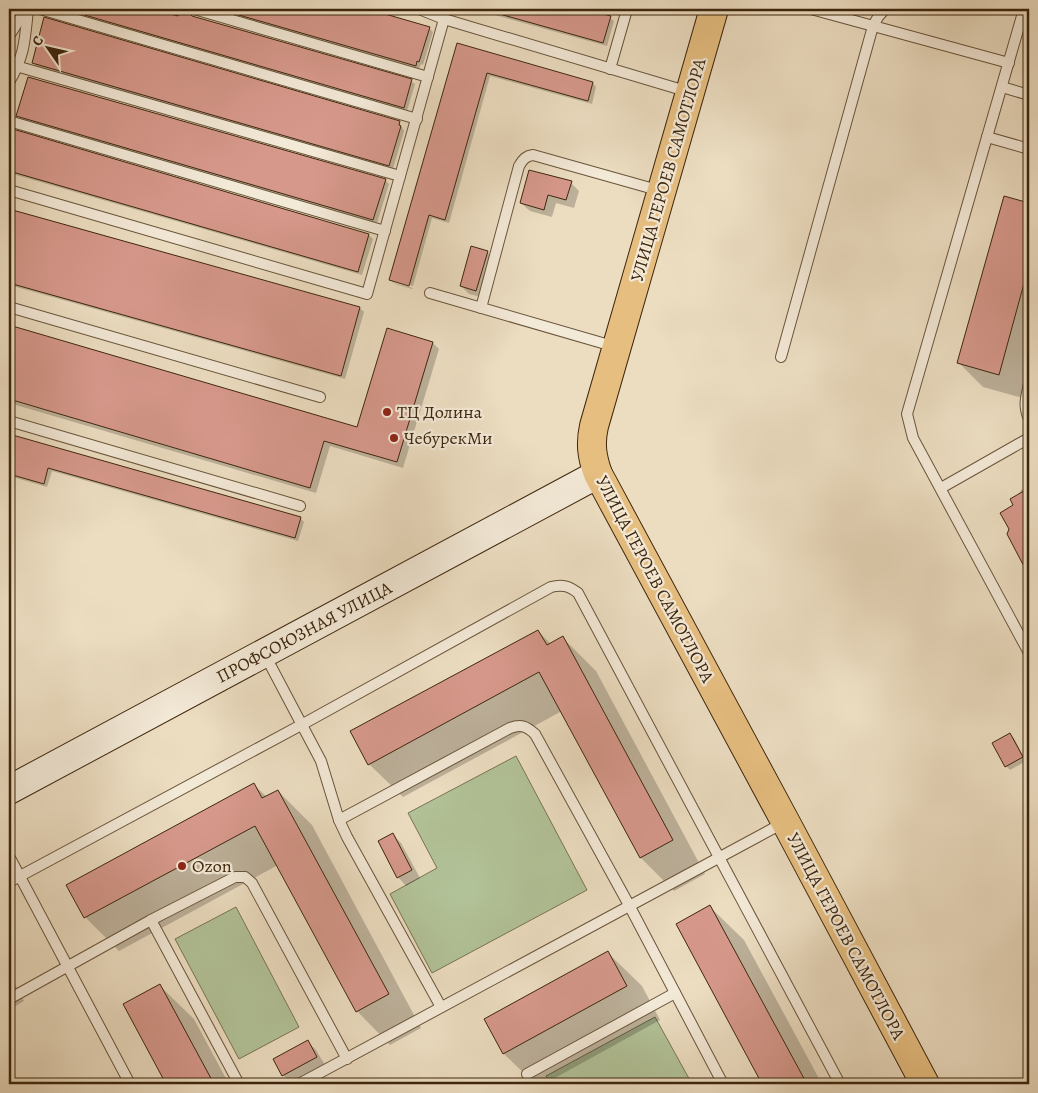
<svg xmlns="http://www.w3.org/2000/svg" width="1038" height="1093" viewBox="0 0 1038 1093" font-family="Alegreya,serif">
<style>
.green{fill:#b2c298;stroke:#787452}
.shadow{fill:#0003}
.building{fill:#d6988b;stroke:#3d260d}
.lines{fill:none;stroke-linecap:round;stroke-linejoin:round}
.lane-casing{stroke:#69543a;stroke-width:12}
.secondary-casing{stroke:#3d260d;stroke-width:30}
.primary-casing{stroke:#3d260d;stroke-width:30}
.lane{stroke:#f3e9d7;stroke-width:10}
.secondary{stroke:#f3e9d7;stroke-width:28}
.primary{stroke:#e6be80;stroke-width:28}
.poi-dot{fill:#8f2418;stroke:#f3e9d7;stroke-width:2}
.labels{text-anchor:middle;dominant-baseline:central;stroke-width:4.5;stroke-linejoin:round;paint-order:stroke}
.street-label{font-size:18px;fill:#3d260d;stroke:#f3e9d7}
.poi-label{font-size:18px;fill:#3d260d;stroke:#f3e9d7;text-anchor:start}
</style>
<rect width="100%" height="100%" fill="#ecddc1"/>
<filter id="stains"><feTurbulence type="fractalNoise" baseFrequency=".004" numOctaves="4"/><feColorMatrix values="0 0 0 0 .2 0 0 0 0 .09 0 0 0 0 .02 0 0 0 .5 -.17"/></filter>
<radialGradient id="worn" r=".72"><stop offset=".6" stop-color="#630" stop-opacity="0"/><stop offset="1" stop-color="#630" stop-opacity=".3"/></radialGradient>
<g class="green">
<path d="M516 756 587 890 432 973 390 894 437 868 408 813Z"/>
<path d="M236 907 299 1027 239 1059 175 939Z"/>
<path d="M655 1017 692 1084H551L546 1076Z"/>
</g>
<g class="shadow">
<path d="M57 9H193L191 11V17L411 81 415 84 407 111Z"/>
<path d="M211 9H364L429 28 433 32 423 65 421 64 419 69Z"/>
<path d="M473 9H579L610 18 614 21 607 46Z"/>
<path d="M458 45 593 83 596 87 592 104 490 76 449 223 432 218 413 286 394 280V283L391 280Z"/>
<path d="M33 63 399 122 404 131 393 169 37 67Z"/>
<path d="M1029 68V91L1024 86Z"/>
<path d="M18 116 385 180 389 184 377 223 22 119Z"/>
<path d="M13 131 369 235 373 239 362 275 9 173V146Z"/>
<path d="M571 183 579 191 574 208 556 203 552 217 530 211 521 203Z"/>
<path d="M1005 197 1029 204V377L1023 398 983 387 959 363Z"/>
<path d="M9 210 360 308 364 312 345 379 9 285Z"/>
<path d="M487 252 495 260 485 298 469 294 461 286Z"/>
<path d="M394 283 413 288 412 289 395 284Z"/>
<path d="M9 326 358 429 433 343 439 349 403 468 330 446 316 493 9 403Z"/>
<path d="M9 435 300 518 304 522 298 541 52 471 47 487 9 476Z"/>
<path d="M1029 486V566L1021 558 1014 505 1021 490Z"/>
<path d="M538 631 551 644 563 638 596 671 705 874 674 891 641 858 562 711 403 797 369 764Z"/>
<path d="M1010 735 1014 738 1026 761 1010 770 1006 766Z"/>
<path d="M254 785 267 797 278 791 312 825 421 1028 390 1045 357 1011 278 865 119 951 85 917Z"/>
<path d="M393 835 401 843 420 878 406 886 398 877Z"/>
<path d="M710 907 744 940 822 1084H764L677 924Z"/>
<path d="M608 953 642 986 660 1020 544 1084H535L504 1054 486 1020Z"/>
<path d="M9 973 24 1001 9 1010Z"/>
<path d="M160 986 194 1019 229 1084H167L124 1005Z"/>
<path d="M308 1042 316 1050 325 1065 291 1083 283 1075Z"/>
</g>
<g class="building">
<path d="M64 9H152L178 16 179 9H187L189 13 192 16 412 79 404 108Z"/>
<path d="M218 9H368L430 27 419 62 417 61 416 66Z"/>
<path d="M497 9H584L611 16 603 43 496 13Z"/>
<path d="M44 17 400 121 399 125 401 126 389 166 32 63Z"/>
<path d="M457 43 593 82 588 101 487 73 445 220 429 215 409 286 389 280Z"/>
<path d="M28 77 386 179 373 220 16 116Z"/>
<path d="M13 129 369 234 358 272 9 171V133H11Z"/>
<path d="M529 170 572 181 566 200 548 195 544 210 520 203Z"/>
<path d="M1004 196 1029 203V265L999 375 957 363Z"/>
<path d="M9 209 360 307 341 376 9 283Z"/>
<path d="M471 246 488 251 476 291 460 286Z"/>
<path d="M9 325 357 427 387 328 433 342 397 462 324 441 310 488 9 399Z"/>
<path d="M9 434 301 517 295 538 48 468 44 484 9 474Z"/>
<path d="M1029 488V576L1007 534 1009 529 1000 513 1013 505 1010 499Z"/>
<path d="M538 630 547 645 563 636 673 840 640 858 539 672 368 765 350 731Z"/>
<path d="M1010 733 1023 757 1005 767 992 743Z"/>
<path d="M254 783 262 798 278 790 389 994 356 1012 255 826 84 918 66 885Z"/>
<path d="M393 833 412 870 397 878 378 841Z"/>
<path d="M710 905 807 1084H762L676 924Z"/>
<path d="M608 951 627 986 503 1054 484 1019Z"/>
<path d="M160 984 214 1084H166L123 1004Z"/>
<path d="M308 1040 317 1057 282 1076 273 1059Z"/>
</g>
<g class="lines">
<defs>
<g id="lane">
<path d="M40 9 417 119"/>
<path d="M194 9 428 77"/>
<path d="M419 9 444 19"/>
<path d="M811 9 1009 63"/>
<path d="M1024 9 907 414 913 438 1029 653"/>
<path d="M9 36 26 9"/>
<path d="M9 64 400 176"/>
<path d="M610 69 626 13 625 9"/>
<path d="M9 82C25 56 25 38 28 9"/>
<path d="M1002 87 1029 95"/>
<path d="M9 121 385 231"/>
<path d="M987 137 1029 149"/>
<path d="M9 190 367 294 444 19 689 92"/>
<path d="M430 293 616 347"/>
<path d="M9 307 320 397"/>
<path d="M481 308 519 166C523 159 526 156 533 155L661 191"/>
<path d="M781 357 873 26 878 17 885 9"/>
<path d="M1029 384C1026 397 1023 406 1029 419"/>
<path d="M9 421 300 506"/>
<path d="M941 488 1029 438"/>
<path d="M265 655 321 761 339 820 347 837 441 1007"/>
<path d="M339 820 510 728C521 724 526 726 535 734L629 905 723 1084"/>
<path d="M9 856 130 1084"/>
<path d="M9 882 303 724 551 587C562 584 569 586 578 593L840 1084"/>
<path d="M151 920 239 1084"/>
<path d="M9 999 151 920 235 877H245L252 883 347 1059"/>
<path d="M527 1074 675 993"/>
<path d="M299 1084 785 822"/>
</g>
<path id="secondary" d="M9 790 598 474"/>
<path id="primary" d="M714 9 594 426C590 444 592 457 598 474L785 821 925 1084"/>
</defs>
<use href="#lane" class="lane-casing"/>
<use href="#secondary" class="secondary-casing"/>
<use href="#primary" class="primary-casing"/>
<use href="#lane" class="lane"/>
<use href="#secondary" class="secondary"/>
<use href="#primary" class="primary"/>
</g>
<g class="poi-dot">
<circle cx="387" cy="412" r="5"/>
<circle cx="394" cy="438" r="5"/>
<circle cx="182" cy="866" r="5"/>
</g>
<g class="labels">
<g class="street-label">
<text transform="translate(668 170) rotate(-74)">УЛИЦА ГЕРОЕВ САМОТЛОРА</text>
<text transform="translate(655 579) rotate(62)">УЛИЦА ГЕРОЕВ САМОТЛОРА</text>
<text transform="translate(304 632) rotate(-28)">ПРОФСОЮЗНАЯ УЛИЦА</text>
<text transform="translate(846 936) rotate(62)">УЛИЦА ГЕРОЕВ САМОТЛОРА</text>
</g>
<g class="poi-label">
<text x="397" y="412">ТЦ Долина</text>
<text x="404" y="438">ЧебурекМи</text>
<text x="192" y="866">Ozon</text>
</g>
</g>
<rect width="1038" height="1093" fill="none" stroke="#ecddc1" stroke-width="30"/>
<rect x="10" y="10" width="1018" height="1073" fill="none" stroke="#3d260d" stroke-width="2.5"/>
<rect x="15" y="15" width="1008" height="1063" fill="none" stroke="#3d260d"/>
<g transform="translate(48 48) rotate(304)" stroke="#f3e9d7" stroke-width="4" paint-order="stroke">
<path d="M0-4L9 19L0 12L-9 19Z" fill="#3d260d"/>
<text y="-8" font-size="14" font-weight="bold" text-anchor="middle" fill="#3d260d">С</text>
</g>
<rect width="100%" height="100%" filter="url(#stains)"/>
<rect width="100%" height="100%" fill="url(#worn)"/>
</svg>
